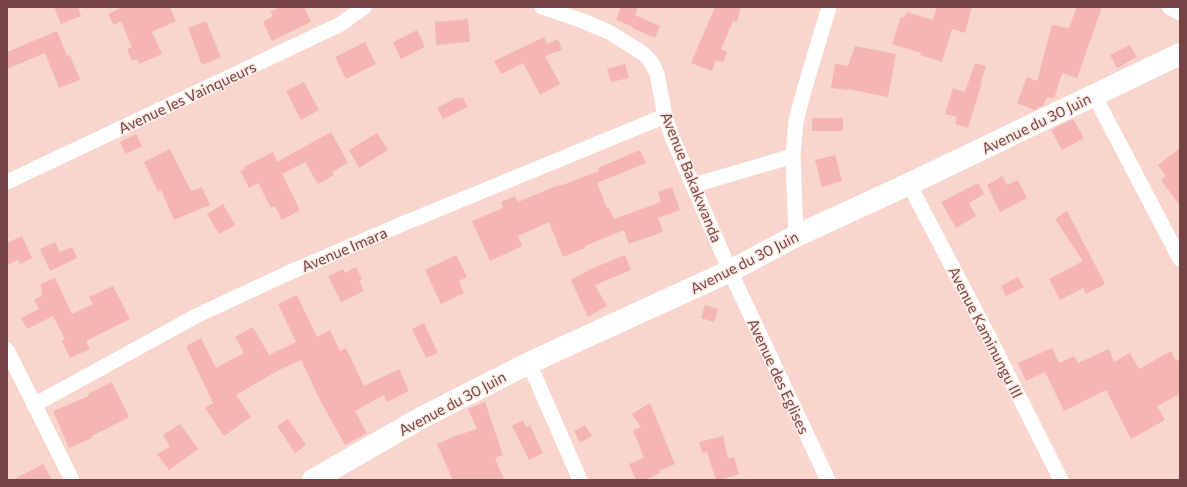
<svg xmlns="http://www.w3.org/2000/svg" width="1187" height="487" viewBox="0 0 1187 487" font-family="Commissioner,sans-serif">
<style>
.residential{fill:#f8d6cd}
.building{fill:#f5b5b2}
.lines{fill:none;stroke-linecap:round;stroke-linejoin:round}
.street{stroke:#fff;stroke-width:15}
.secondary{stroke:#fff;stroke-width:22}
.labels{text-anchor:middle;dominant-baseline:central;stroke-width:3;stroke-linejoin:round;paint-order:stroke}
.street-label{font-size:15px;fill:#744444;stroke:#ffebe4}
</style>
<rect width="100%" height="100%" fill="#fee5dc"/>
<rect class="residential" x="7" y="7" width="1173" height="473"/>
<g class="building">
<path d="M54 7H78L81 16 61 24Z"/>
<path d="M122 7H170L176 21 152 32 162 54 139 64 137 59 132 61 127 49 132 47 121 21 114 25 108 14Z"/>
<path d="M280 7H304L311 22 272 41 263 22 273 16 270 12Z"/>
<path d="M621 7H638L635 15 660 26 655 38 632 28 633 27 616 20Z"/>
<path d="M715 7H741L737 22 733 21 721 49 727 52 723 62 716 60 712 71 691 63Z"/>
<path d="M937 7H972L965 33 952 29 942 62 920 55 921 53 892 44 901 17 904 18 907 12 933 20Z"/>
<path d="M1077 7H1102L1077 78 1062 73 1054 99 1047 97 1043 106 1040 107H1038L1037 109 1034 110 1017 103 1027 77 1037 81 1052 25 1069 28Z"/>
<path d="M468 19 470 42 436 45 435 22Z"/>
<path d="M206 21 221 57 202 65 188 28Z"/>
<path d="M417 30 425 47 401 59 393 42Z"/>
<path d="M57 31 67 56 70 55 80 80 59 88 45 53 7 69V52Z"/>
<path d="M544 37 547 44 558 39 562 50 545 56 560 84 540 95 523 63 501 74 494 61Z"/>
<path d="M365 42 376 64 346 79 335 57Z"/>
<path d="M1130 45 1137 57 1117 68 1110 55Z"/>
<path d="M855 46 896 54 888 97 848 89V90L831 88 835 64 848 66Z"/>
<path d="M975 63 986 66 981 81 982 82 968 128 955 124 957 117 945 114 953 88 965 92Z"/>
<path d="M625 64 629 78 611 82 607 69Z"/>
<path d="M304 82 319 110 301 120 286 91Z"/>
<path d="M456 98H463L468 107 443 119 437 108Z"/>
<rect x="812" y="118" width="31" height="13"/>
<path d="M1073 119 1084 138 1062 150 1051 130Z"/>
<path d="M331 132 348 163 332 172 334 175 318 184 305 162 282 174 300 210 282 220 275 206 271 208 258 183 249 188 240 171 245 169 244 167 273 152 277 162Z"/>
<path d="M377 133 388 150 359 168 349 150Z"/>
<path d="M136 134 142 146 126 154 120 142Z"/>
<path d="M1180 148V206L1161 180 1166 176 1158 165Z"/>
<path d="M170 149 191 191 202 187 210 205 174 220 161 190 158 192 144 162Z"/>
<path d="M640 150 646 163 597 183 607 208H609L614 219 661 202 658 192 672 187 680 210 658 218 663 232 629 244 624 230 585 246V248L563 257 549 222 518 236 522 246 490 261 472 221 503 208 501 202 515 196 518 202 559 185 560 186 599 171 598 168Z"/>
<path d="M835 155 842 181 822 187 815 160Z"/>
<path d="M1002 176 1007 185 1018 180 1027 198 1000 212 987 185Z"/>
<path d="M978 183 984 194 969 203 976 216 956 228 941 202Z"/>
<path d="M223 204 235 225 219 234 207 214Z"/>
<path d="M1067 211 1105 284 1086 294 1083 288 1060 300 1049 279 1083 261 1055 219Z"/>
<path d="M22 236 32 258 20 264 18 260 7 265V243Z"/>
<path d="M55 242 60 252 72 247 77 258 50 271 40 249Z"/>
<path d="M456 255 467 277 459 281 464 293 441 304 425 270Z"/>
<path d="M625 255 631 270 595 285 607 306 588 317 571 280 593 268Z"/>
<path d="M356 267 362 279 359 281 364 291 341 302 328 276 343 269 345 273Z"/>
<path d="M1018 277 1024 287 1006 296 1001 286Z"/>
<path d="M55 278 72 314 93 304 89 297 113 286 130 319 86 341 90 349 70 358 62 341 65 339 53 316 27 329 21 318 39 309 34 300 42 296 41 284Z"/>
<path d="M297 295 317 337 330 330 340 351 346 348 364 386 399 369 409 391 387 402 384 395 355 411 367 433 345 445 319 398 301 360 277 371 236 395 251 417 224 436 205 408 213 403 186 346 201 338 216 368 244 353 235 337 253 327 269 355 296 342 278 304Z"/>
<path d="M705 305 718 309 714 322 701 318Z"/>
<path d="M424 323 438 353 426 358 412 329Z"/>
<path d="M1052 348 1059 363 1074 356 1078 363 1109 349 1114 362 1130 353 1139 369 1171 351 1176 361 1180 359V394L1157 406 1165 420 1131 439 1106 390 1064 411 1045 372 1026 381 1018 363Z"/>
<path d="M112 382 129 417 92 436V438L69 448 53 411 89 396 88 394Z"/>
<path d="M485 402 503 455 495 458 504 480H453L437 444 455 436 477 429 468 409Z"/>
<path d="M650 403 675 464 659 471 660 473 644 480H636L629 464 644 458 633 430 641 427 632 414Z"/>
<path d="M288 419 306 445 295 453 277 426Z"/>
<path d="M523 420 526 427 530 425 543 453 529 460 512 426Z"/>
<path d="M180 424 198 449 169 470 157 454 170 447 163 435Z"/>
<path d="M585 425 592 436 580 443 574 431Z"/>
<path d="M723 436 728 459 734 457 739 474 720 480H716L707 452 702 453 699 442Z"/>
<path d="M43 464 52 480H13Z"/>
</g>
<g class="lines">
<g class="street">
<path d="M542 7 580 20 609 32 644 54 652 63 657 74 665 116 672 137 730 271 828 480"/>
<path d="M1169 7 1180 13"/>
<path d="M1094 95 1180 259"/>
<path d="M7 182 341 24 364 7"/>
<path d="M909 184 990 339 1061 480"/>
<path d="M694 185 793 156"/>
<path d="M796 236 793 156 796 121 805 87 829 7"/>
<path d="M7 350 72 480"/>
<path d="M529 363 580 480"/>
<path d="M34 405 196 316 286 274 400 225 665 116"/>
</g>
<path class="secondary" d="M313 480 421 418 529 363 730 271 796 236 909 184 1180 54"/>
</g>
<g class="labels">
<g class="street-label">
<text transform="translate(187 97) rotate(-25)">Avenue les Vainqueurs</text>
<text transform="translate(1036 123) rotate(-26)">Avenue du 30 Juin</text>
<text transform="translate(692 177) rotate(68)">Avenue Bakakwanda</text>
<text transform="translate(344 249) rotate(-23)">Avenue Imara</text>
<text transform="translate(744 262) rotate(-27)">Avenue du 30 Juin</text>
<text transform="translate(986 332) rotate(63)">Avenue Kaminungu III</text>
<text transform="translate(779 376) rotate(65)">Avenue des Eglises</text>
<text transform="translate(452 403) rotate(-28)">Avenue du 30 Juin</text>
</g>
</g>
<rect width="1187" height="487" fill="none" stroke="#744444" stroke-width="16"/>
</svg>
